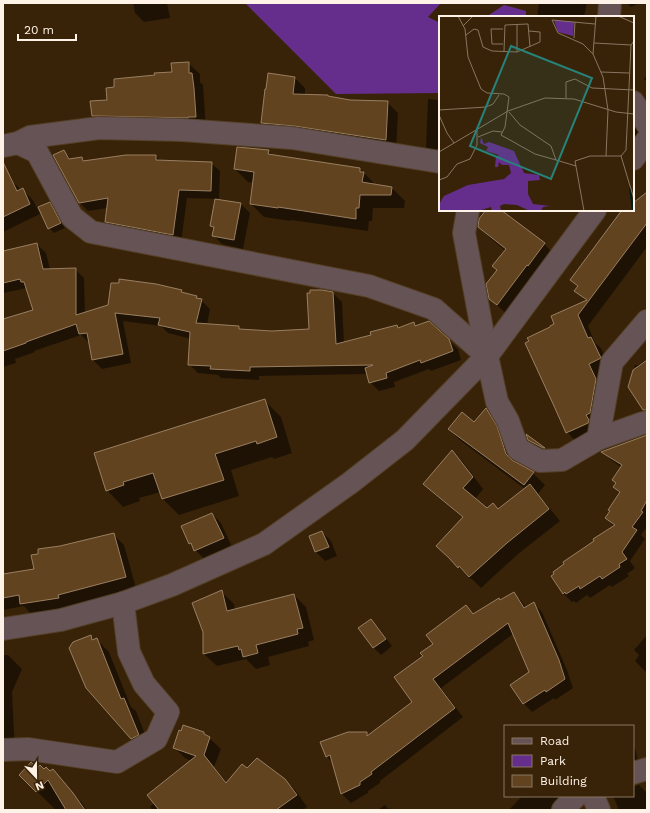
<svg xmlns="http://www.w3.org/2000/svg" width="650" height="813" viewBox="0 0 650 813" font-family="'Work Sans',sans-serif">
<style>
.green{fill:#662e8c}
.shadow{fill:#0007;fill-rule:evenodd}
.building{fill:#62431f;stroke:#997f62}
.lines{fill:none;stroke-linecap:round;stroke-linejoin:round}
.minor-casing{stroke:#554027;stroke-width:24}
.minor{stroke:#655356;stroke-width:22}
.inset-river{fill:none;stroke:#011b19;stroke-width:2}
.inset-road{fill:none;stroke:#887661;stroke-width:1}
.view{fill:#27827a;fill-opacity:0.15;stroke:#27827a;stroke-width:2}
.inset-edge{fill:none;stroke:#fff3e7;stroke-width:2}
</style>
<rect width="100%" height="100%" fill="#392308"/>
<g class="green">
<path d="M245 3H441L428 17 440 23V93L336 94Z"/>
<path d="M504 5 526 11V17H486Z"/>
</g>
<g class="shadow">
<path d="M133 3H167L170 18 144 22 135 13Z"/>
<path d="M539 3H587L584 17H537Z"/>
<path d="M627 3H640L631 7Z"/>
<path d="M188 63 200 74V82L203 85 206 128 104 127 93 116 109 101 115 88 173 73Z"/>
<path d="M647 75V82L644 79Z"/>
<path d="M295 78 305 88V95L350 101 387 102 398 113 396 151 273 133 262 123Z"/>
<path d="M428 99 440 100V156H436L426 147Z"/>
<path d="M633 122 642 136 633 142Z"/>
<path d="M64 151 72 160 82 158 85 161 156 156 161 161 211 163 220 171 219 199 187 198 181 243 114 230 106 222 108 208 88 211 79 202Z"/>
<path d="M268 151 274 156 360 169 373 182V183L375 185 391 187 405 201 404 208H373L372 221H369L368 231 291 220V221L264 217 251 204 254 183 248 182 235 169Z"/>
<path d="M3 172 21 190H23L33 200 40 214 3 232Z"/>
<path d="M647 196V247L588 326 595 343 601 348 610 368 599 374 606 390 600 423 577 443 567 432 552 328 587 302 576 291 579 287 571 279 626 210H633V204ZM592 420 593 422 570 432V430Z"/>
<path d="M216 200 241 204 250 213 243 249 222 244 213 235 214 228 211 225Z"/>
<path d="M49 203 54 207 65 228 54 233 49 228Z"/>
<path d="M487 210H499L544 244 556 256 509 316 490 299 498 270 506 251 491 239 479 227Z"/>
<path d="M37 244 46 253 50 269H75L84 278 85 314 181 291 185 294 196 297 199 299 201 300 210 309 207 325 239 327 242 330 272 332 310 330 333 293 342 302 344 343 372 336 396 326 399 329 414 324 417 326 448 340 458 349 461 360 431 371 429 369 394 382 395 387 379 391 370 382 367 374 259 376V380L221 378 218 375 198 373 189 364 191 339 168 333 161 326 123 321 131 363 102 369 93 360 89 343 81 335 34 351 35 352 15 359 16 363 3 367V320L35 311 27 288 3 293V252Z"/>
<path d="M647 359V411L642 406 629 387 635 365H638Z"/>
<path d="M264 400 281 417 292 453 274 459 272 457 231 470 239 496 179 515 163 499 161 492 139 498 140 501 123 507 107 490Z"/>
<path d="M486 409 498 421 509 440 517 464 533 473 545 485 538 494 560 521 518 554 481 588 471 578 470 579 454 562 463 518 436 495 424 484 452 451 463 462 483 489 475 499 487 509 499 510 525 489 461 441 449 429 474 424Z"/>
<path d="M647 436V527L641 535 645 539 630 561 635 568 627 574 629 576 612 587 610 585 590 598 587 595 576 603 574 601 572 602 563 593 615 527 606 518 621 494 614 487 617 483 621 467 611 460 603 452Z"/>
<path d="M528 437 544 449 552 456 538 449 529 440Z"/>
<path d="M212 514 221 523 232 547 204 559 189 543Z"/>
<path d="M322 532 331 541 337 556 325 561 316 552Z"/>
<path d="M113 534 124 545 136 588 69 606V609L32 615 24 606 3 610V575L35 570 39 554 61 547Z"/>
<path d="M222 592 234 604 235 610 294 595 306 607 314 640 308 642 309 646 268 657 270 665 256 669 246 659 217 666 204 654V632Z"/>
<path d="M514 593 522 602 526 608 534 604 542 612 567 670 573 688 555 700 554 698 532 712 524 704 511 685 530 673 513 634 441 688 463 717 380 781V783L368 791V793L351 803 342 794 334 764 326 756 366 733 369 736 413 702 424 656 466 607 474 614 501 601Z"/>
<path d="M371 620 378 627 392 646 381 655 374 648 360 628Z"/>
<path d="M647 635V673L635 661 639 655 634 650Z"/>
<path d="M90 637 94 640 96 639 109 652 131 707 136 711 150 747 144 751 132 739Z"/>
<path d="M3 655H8L22 669 12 692 15 752 3 753Z"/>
<path d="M204 733 221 749 214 767 228 784 248 769 284 779 296 791 307 807 303 810H152L150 807 154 803 191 761 185 758 174 747Z"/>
<path d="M633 747 635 748 640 769 633 770Z"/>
<path d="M46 768 82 803 87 810H52L55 809 20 775 37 770H44Z"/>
<path d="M639 785 647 793V810H619L613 796H633V787Z"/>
<path d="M522 796H575L562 810H509Z"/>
<path d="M385 805 388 809 390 808 391 810H378Z"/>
</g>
<g class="building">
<path d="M189 62V73H192L194 88 196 117H188V118L99 116H92L90 101 107 100 106 88 114 87V79L155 75 154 73 172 72 171 63Z"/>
<path d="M268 73 295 77 293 94 328 95V96L350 100 388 101 386 140 294 126 261 123 265 89H266Z"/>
<path d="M237 147 269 150 268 154 360 168V172H364L362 182 392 187 391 195H360L359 208H356V219L278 207V208L250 204 254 172 234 169Z"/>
<path d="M64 150 69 159 82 157 83 161 126 155H156V160L212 162 211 191 179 190 173 235 105 222 108 198 79 203 53 155Z"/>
<path d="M3 162 17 191 23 188 30 204 3 217Z"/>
<path d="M647 192V223L578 315 588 338 591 337 601 358 589 364 596 379 590 413 586 415 589 420 588 423 566 433 554 406 525 343 529 341 527 338 550 327V326L554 324 551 316 587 300 574 291 578 286 570 280 622 210H633V203Z"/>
<path d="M215 199 241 203 234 240 212 236 214 227 210 226Z"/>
<path d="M50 202 61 223 48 229 38 207Z"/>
<path d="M486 210H501L545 243 528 266 527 265 497 305 489 299 486 284 497 270 492 266 506 249 478 227 479 219Z"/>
<path d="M37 243 43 269 76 268V315L108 305 111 283H119V279L156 284 182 290 181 292 197 296 196 298 202 299 196 323 239 326V329L272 331 309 329 307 293H310V290H322L333 292 336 344 371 335 370 332 397 325 398 328 414 322 415 326 429 321 449 339 453 351 421 363 420 360 386 373 387 378 369 383 365 368 373 365 250 367V371L210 369 211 366 188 365 190 332 158 325 160 318 115 313 123 354 92 360 87 333 79 334 76 324 26 342V343L3 351V319L33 310 24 282H21L20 279 3 283V251Z"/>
<path d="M647 360V410H643L628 387 633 370Z"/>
<path d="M265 399 277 437 257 444 256 441 215 454 224 480 162 499 153 473 123 482 124 485 106 491 94 453Z"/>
<path d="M486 408 497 426 506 454 512 460 534 472 524 485 448 429 462 412 474 422Z"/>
<path d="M526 434 545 448H543L528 440Z"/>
<path d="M647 435V500L641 511 643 512 632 527 637 530 622 552 627 559 619 564 620 567 602 579 600 576 580 589 579 586 566 594 565 592 563 594 551 576 554 574 553 572 564 564 563 562 594 541 593 539 615 525 605 518 610 511 608 510 620 492 613 487 616 483 612 480 622 465 601 452Z"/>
<path d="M452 450 473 477 463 488 487 508 493 503 498 509 530 484 549 509 507 543 469 577 459 566 458 568 449 558 436 546 463 517 423 484Z"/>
<path d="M212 513 224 538 194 551 191 543 189 544 181 526Z"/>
<path d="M322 531 329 547 315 552 309 536Z"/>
<path d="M114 533 126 577 58 595 59 598 20 604 19 595 3 598V574L34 569 31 555 38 554V549L60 546Z"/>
<path d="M222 590 227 611 294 594 303 628 297 629 298 634 256 645 258 653 243 657 241 649 239 650 238 646 203 654V632L192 603Z"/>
<path d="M514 592 524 608 534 602 559 660 565 679 546 692 545 690 523 704 510 685 529 672 508 623 433 679 455 708 371 772 372 774 360 782V785L341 794 330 755 326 757 320 742 348 732H367V736L412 702 394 677 423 656 420 653 433 644 426 635 466 605 473 614 499 598 500 600Z"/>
<path d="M371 619 386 639 373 648 358 628Z"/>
<path d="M91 635 92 640 97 638 121 699 124 698 139 735 131 739 86 688 69 648 73 642Z"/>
<path d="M183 725 204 732V734L210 737 204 755 226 783 242 764 247 768 257 758 285 779 297 795 276 810H159L147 795 196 756 173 748 179 730 181 731Z"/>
<path d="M31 762 37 768 40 765 44 769 46 767 50 771 53 769 73 793 85 810H66L48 780 36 792 19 775Z"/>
</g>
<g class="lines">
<defs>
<g id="minor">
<path d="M609 17 610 3"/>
<path d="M633 102 647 124"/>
<path d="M18 143 30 137 99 128 182 130 292 138 440 162"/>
<path d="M3 146 18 143 37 152 72 217 91 232 369 286 434 309 487 356"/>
<path d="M633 159 647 140"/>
<path d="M468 210 464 233 487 356 497 402 508 421 518 449 540 461 562 460 598 439 640 424 647 422"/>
<path d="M598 439 612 362 647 321"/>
<path d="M3 629 61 620 123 603 172 585 264 544 350 483 405 440 487 356 595 210"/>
<path d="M3 750 28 749 117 762 156 739 168 712 144 684 129 652 123 603"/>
<path d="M633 773 647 769"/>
<path d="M593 796 599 810"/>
<path d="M563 810 576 796"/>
</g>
</defs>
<use href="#minor" class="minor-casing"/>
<use href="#minor" class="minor"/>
</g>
<g transform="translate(439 16)">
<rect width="195" height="195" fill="#392308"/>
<path d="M115 4 135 6 134 20 119 16ZM42 121 45 128 50 126 75 135 85 157 100 159 101 164 89 165V178L94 188 111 190 104 191 102 195H91L78 189 65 188 61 190 62 195H53L52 191 39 195H0V188L5 180 29 169 65 163 72 157 70 149H63L60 146 59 151H56L57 141 60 139 47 135 49 131 41 127Z" fill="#662e8c"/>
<path class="inset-river" d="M191 172 194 195"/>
<path class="inset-road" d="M19 0 26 13 29 41 42 73 48 77 65 78 70 81 66 111 62 119 96 138 117 144M157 0 154 38 164 61 169 94 167 140M179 0 195 7M78 8V36M24 10 34 0M64 13H52L53 28H64M27 19 35 13 39 14 44 31 53 35 78 36 101 26V16L90 15M135 22 136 6M195 25 192 29 187 134 182 140 195 183M155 27 192 29M65 35 66 9 89 8 91 31M154 38 144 28 119 17 113 4 156 8M162 56 190 57M127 82V66L136 63 153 72 195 74M0 94 47 91 54 88 60 79M70 96 81 109 112 130 117 144 137 150M0 99 8 117 15 127M39 121 54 115 63 116M0 136 69 95 106 82 135 83 177 96 195 98M0 164 8 161 18 148 31 143 38 129V114M145 195 136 145 151 140H182"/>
<path class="view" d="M72 30 153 62 112 163 31 130Z"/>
<rect width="195" height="195" class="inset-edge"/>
</g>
<rect width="650" height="813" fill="none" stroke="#fff3e7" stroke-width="8"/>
<rect x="504" y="725" width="130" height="72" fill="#392308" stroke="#887661"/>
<rect x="512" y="738" width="20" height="6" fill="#655356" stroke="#887661"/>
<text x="540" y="745" font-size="12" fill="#fff3e7">Road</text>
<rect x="512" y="755" width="20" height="12" fill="#662e8c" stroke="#887661"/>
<text x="540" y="765" font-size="12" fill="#fff3e7">Park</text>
<rect x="512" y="775" width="20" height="12" fill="#62431f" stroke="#887661"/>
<text x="540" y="785" font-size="12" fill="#fff3e7">Building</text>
<g transform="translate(36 777) rotate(158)" stroke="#392308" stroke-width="3" paint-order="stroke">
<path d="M0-3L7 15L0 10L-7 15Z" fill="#fff3e7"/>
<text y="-6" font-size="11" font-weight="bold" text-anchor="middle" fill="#fff3e7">N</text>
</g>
<path d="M18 34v6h58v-6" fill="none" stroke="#fff3e7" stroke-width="2"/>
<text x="24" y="34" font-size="12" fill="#fff3e7" stroke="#392308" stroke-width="3" paint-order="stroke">20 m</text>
</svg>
